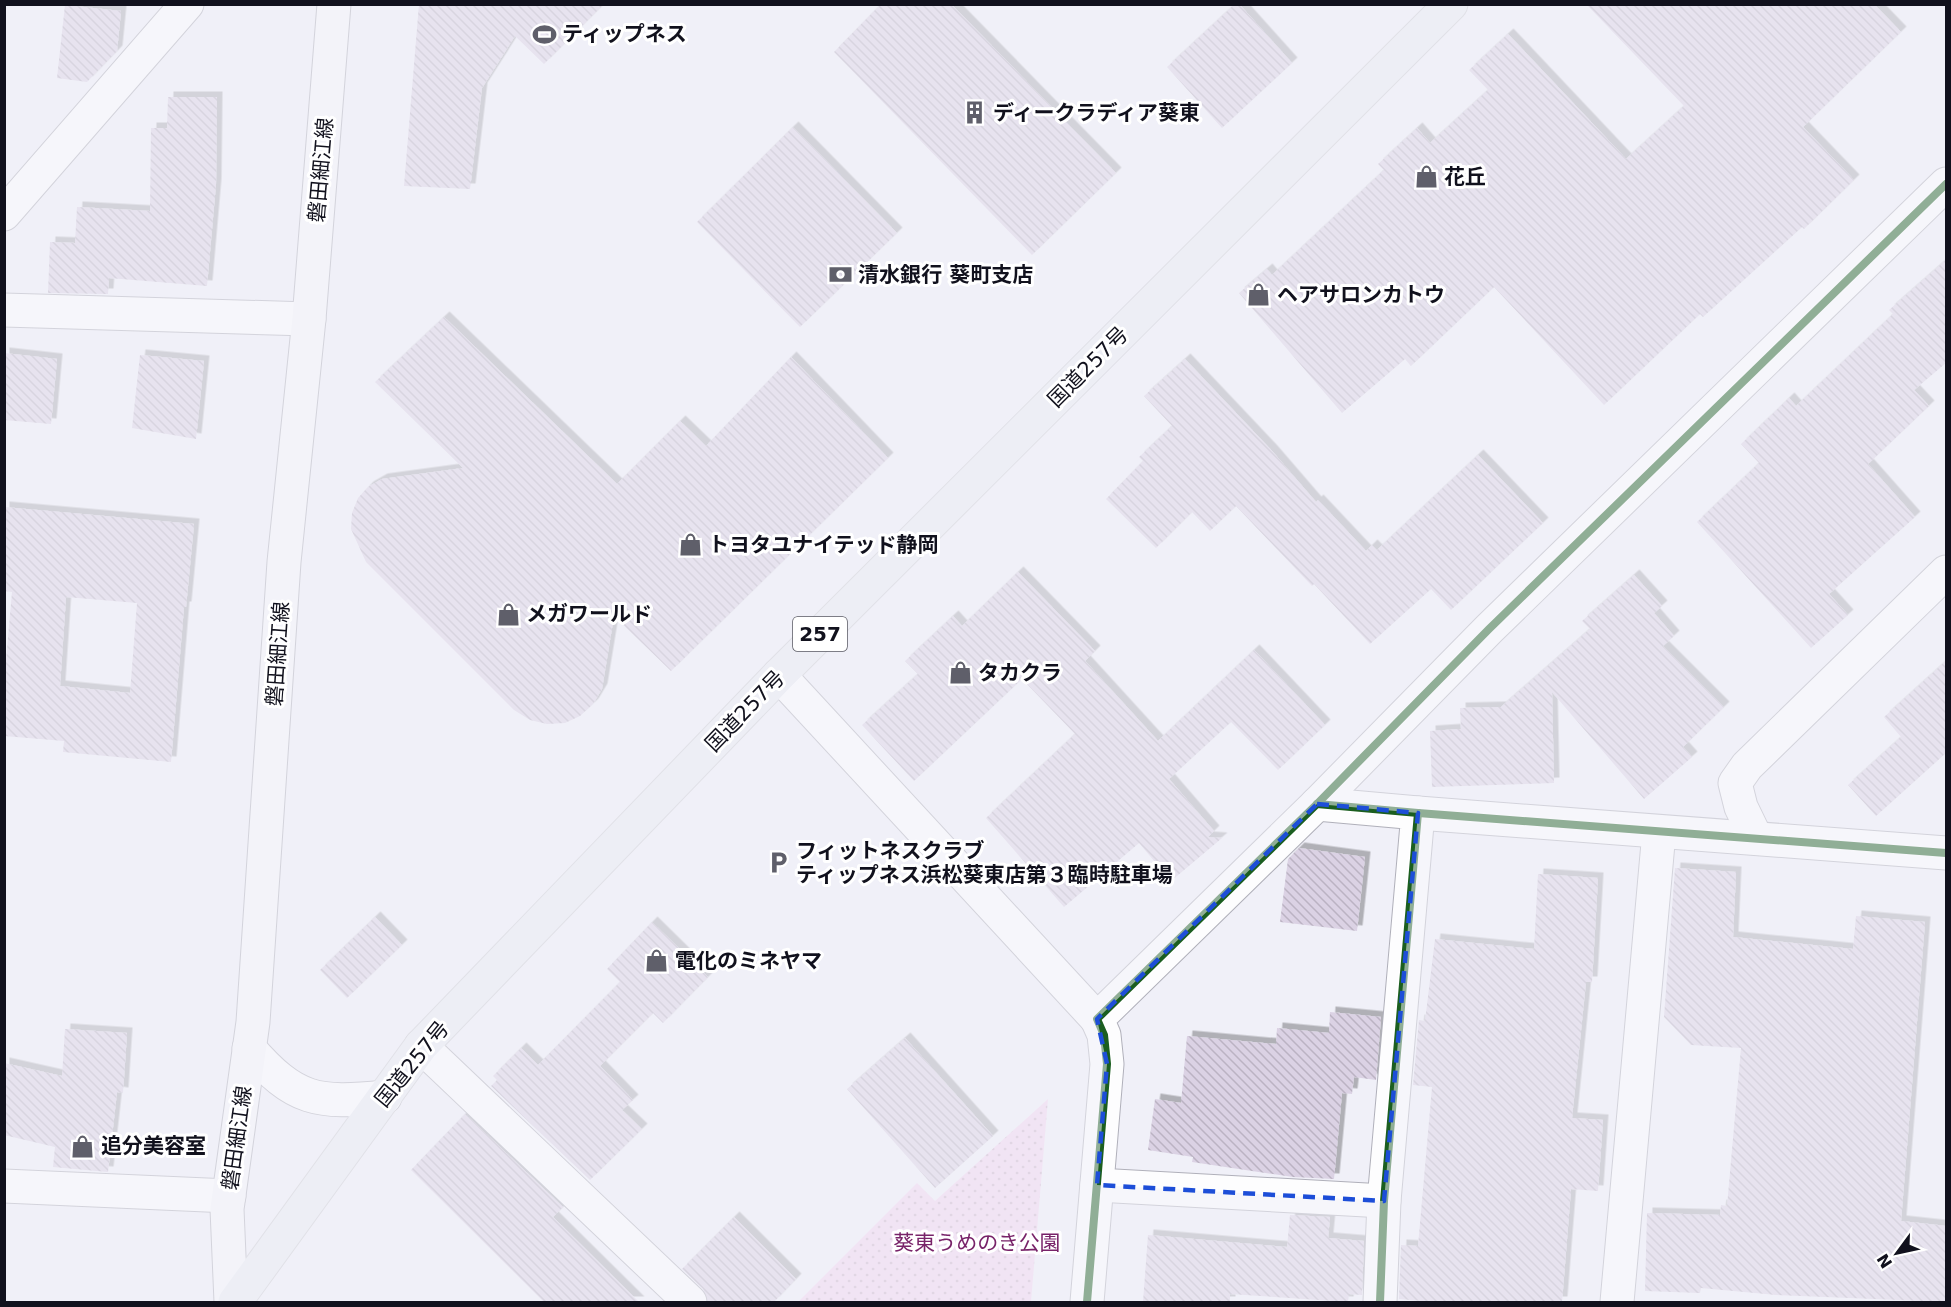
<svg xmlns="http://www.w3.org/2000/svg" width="1951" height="1307" viewBox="0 0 1951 1307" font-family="'DejaVu Sans','Noto Sans JP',sans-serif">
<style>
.park{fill:url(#park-dots)}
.building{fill:url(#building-back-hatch);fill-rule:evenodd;filter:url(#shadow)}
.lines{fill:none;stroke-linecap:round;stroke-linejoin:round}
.minor-casing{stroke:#b0b0ba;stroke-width:35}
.tertiary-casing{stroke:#b0b0ba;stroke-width:35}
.secondary-casing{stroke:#b0b0ba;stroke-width:35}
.trunk-casing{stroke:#ceced4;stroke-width:35}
.minor{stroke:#fdfdfe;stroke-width:33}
.tertiary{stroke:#fdfdfe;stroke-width:33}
.secondary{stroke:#f5f6fa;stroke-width:33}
.trunk{stroke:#e8ebf2;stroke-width:33}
.cycleway-casing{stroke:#fff;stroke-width:11}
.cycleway{stroke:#1b5e20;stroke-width:8}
.marked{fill:none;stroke:#1d4ed8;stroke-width:4.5;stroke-dasharray:12 8;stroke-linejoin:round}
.labels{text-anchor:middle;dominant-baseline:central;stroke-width:6;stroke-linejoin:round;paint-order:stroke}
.shield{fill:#fff;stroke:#585861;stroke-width:1.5}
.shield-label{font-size:20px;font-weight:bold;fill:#11111d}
.poi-label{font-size:21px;font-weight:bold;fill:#11111d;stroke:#fff;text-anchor:start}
.street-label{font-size:21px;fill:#11111d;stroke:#fff}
.park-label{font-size:21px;fill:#782369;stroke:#fff}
</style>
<defs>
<pattern id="park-dots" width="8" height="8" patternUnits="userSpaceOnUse" patternTransform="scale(1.5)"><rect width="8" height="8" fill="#f2d6ef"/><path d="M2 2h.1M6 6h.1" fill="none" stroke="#ceb7cc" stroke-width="1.8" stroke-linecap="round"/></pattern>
<pattern id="building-back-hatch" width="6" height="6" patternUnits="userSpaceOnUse" patternTransform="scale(1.5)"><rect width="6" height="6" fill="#dbd2e4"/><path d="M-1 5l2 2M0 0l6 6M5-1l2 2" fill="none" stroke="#bbb3c3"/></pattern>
<filter id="shadow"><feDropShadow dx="5.5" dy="-5.5" stdDeviation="0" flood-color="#0004"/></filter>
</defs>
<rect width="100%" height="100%" fill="#f0f0f8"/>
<path class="park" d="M1048 1099 1031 1302H798L917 1183 935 1201Z"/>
<g class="building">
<path d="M419 4H604L544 64 515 36 482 88 470 189 404 186Z"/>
<path d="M881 4H951L1116 173 1032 255 834 52Z"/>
<path d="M1235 4H1239L1292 63 1222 128 1167 67Z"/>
<path d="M1586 4H1874L1901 32 1803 127 1854 180 1804 229 1802 227 1703 317 1700 314 1604 405 1494 287 1411 366 1405 359 1342 413 1239 293 1267 269 1272 275 1384 170 1378 164 1417 128 1430 143 1488 90 1469 70 1508 34 1626 159 1684 106Z"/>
<path d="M65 5 121 11 117 51 87 82 57 78Z"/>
<path d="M168 97H217L216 184 207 286 109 278 108 294 48 293 50 242 75 243 77 207 150 211 151 128H167Z"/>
<path d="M793 127 897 233 800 327 697 222Z"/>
<path d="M1947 259V362L1914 390 1929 406 1868 464 1915 517 1829 594 1848 615 1811 648 1697 522 1759 463 1741 444 1789 398 1796 406 1893 314 1889 310Z"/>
<path d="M444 317 617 484 680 421 706 446 791 357 888 458 671 671 614 616 602 689 593 704 580 716 565 723 547 724 530 720 514 710 366 562 351 529 352 513 358 498 368 487 382 479 463 468 375 382Z"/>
<path d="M4 353 57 359 51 424 4 420Z"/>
<path d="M140 355 204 361 196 439 132 428Z"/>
<path d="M1185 359 1272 451 1316 502 1318 500 1366 551 1372 545 1377 550 1478 455 1543 523 1451 610 1431 589 1370 644 1314 584 1312 586 1236 506 1210 531 1192 512 1156 548 1106 499 1143 461 1139 457 1172 426 1144 396Z"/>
<path d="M4 507 194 524 186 607H184L171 762 63 752 64 741 4 736V683L12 592 4 591ZM66 597 137 603 130 693 60 686Z"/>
<path d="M1018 572 1095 651 1085 661 1158 741 1254 650 1325 725 1278 770 1231 722 1169 779 1214 831 1208 837 1222 838 1171 881 1139 843 1064 907 986 818 1075 734 1022 679 914 781 862 725 918 674 905 661 953 616 962 626Z"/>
<path d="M1634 575 1662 606 1654 613 1674 636 1663 646 1724 707 1683 747 1692 757 1644 799 1552 692 1554 783 1432 787 1430 731 1461 729 1460 708 1501 707 1590 629 1582 621Z"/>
<path d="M1947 660V752L1876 816 1848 785 1901 737 1884 717Z"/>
<path d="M1299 848 1365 857 1357 931 1280 922 1288 859Z"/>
<path d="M1675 868 1736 872 1733 937 1853 949 1856 916 1925 922 1901 1221 1947 1226V1302L1776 1295 1701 1288 1700 1293 1645 1291 1647 1213 1720 1215 1721 1205 1727 1206 1741 1048 1691 1045 1664 1017Z"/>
<path d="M1538 874 1598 878 1592 982H1586L1572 1118 1603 1120 1598 1191 1571 1189 1562 1302H1432L1399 1299 1401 1245 1418 1246 1432 1087 1413 1085 1419 1020 1425 1021 1435 939 1534 949Z"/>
<path d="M375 917 402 945 347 998 320 970Z"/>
<path d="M652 922 708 977 663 1023 653 1013 600 1066 633 1100 622 1110 642 1129 590 1180 491 1086 497 1080 493 1076 521 1048 538 1065 620 982 607 969Z"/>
<path d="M1330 1012 1381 1017 1376 1080 1354 1077 1352 1094 1342 1093 1334 1179 1293 1177 1192 1162 1193 1157 1148 1150 1155 1099 1181 1103 1187 1036 1276 1044 1277 1028 1329 1033Z"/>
<path d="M65 1029 127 1033 123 1093 117 1092 108 1172 53 1167 55 1147 4 1135V1063L62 1076Z"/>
<path d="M905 1038 993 1136 935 1188 847 1089Z"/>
<path d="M465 1114 563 1207 553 1217 639 1302H544L411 1170Z"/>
<path d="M1290 1215 1330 1217 1328 1238 1364 1241 1362 1295 1349 1294 1348 1302 1230 1294V1302H1143L1148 1235 1287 1247Z"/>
<path d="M734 1217 796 1279 774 1302H708L703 1289 682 1269Z"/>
</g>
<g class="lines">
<defs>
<g id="minor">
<path d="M4 310 309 319"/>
<path d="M1317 804 1418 813 1384 1201 1380 1302"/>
<path d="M1756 838 1741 807 1735 783 1747 766 1946 572"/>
<path d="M421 1046 690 1302"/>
<path d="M249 1048C295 1101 317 1104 385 1097"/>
<path d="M1097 1185 1384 1201"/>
<path d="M4 1186 229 1196"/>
<path d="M1617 1302 1659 832"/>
</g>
<g id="tertiary">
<path d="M4 214 187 4"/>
<path d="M779 675 1097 1019"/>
<path d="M1418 813 1946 853"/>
<path d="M1087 1302 1107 1064 1104 1035 1097 1019 1317 804 1489 629 1946 184"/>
</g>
<path id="secondary" d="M231 1302 227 1209 253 1022 284 562 309 319 334 4"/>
<path id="trunk" d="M235 1302 421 1046 779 675 1451 4"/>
</defs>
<use href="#minor" class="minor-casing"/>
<use href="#tertiary" class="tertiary-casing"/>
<use href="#secondary" class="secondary-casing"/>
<use href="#trunk" class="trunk-casing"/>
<use href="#minor" class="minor"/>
<use href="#tertiary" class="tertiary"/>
<use href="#secondary" class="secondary"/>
<use href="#trunk" class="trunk"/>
<defs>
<g id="cycleway">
<path d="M1317 804 1418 813 1384 1201 1380 1302"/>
<path d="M1418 813 1946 853"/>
<path d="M1087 1302 1107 1064 1104 1035 1097 1019 1317 804 1489 629 1946 184"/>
</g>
</defs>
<use href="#cycleway" class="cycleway-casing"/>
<use href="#cycleway" class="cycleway"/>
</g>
<path d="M0 0H1951V1307H0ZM1317 804 1418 813 1384 1201 1097 1185 1107 1064 1097 1019Z" fill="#f0f0f8" fill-opacity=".55" fill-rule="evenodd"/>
<path class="marked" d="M1317 804 1418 813 1384 1201 1097 1185 1107 1064 1097 1019Z"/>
<defs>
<symbol id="stadium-bare" viewBox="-9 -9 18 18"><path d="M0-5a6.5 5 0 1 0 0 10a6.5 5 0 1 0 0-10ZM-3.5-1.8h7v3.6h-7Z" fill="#5f5f6a" stroke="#fff" stroke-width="2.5" paint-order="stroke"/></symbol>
<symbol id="building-bare" viewBox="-9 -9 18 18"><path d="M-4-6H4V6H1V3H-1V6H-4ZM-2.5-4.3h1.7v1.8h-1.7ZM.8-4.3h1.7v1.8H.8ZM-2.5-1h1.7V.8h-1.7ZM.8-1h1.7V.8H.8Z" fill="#5f5f6a" stroke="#fff" stroke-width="2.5" paint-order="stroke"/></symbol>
<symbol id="shop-bare" viewBox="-9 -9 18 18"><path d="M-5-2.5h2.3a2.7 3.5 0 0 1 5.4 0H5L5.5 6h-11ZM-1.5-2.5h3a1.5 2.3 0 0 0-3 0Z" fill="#5f5f6a" stroke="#fff" stroke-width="2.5" paint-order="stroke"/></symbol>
<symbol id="bank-bare" viewBox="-9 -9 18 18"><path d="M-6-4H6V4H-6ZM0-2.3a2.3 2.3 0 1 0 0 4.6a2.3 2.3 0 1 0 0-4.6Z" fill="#5f5f6a" stroke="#fff" stroke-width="2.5" paint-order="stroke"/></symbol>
<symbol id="parking-bare" viewBox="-9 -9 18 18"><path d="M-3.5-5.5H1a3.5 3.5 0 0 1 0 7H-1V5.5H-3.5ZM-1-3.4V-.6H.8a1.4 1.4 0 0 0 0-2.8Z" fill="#5f5f6a" stroke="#fff" stroke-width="2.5" paint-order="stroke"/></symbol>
</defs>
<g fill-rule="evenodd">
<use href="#stadium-bare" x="528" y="18" width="33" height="33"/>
<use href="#building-bare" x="958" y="96" width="33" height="33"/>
<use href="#shop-bare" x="1410" y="160" width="33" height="33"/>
<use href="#bank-bare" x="824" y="258" width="33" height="33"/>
<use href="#shop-bare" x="1242" y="278" width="33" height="33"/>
<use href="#shop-bare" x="674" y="528" width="33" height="33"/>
<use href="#shop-bare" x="492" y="598" width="33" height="33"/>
<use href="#shop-bare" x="944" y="656" width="33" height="33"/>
<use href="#parking-bare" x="762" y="846" width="33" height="33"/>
<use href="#shop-bare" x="640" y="944" width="33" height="33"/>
<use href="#shop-bare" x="66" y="1130" width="33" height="33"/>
</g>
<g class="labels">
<rect class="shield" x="793" y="617" width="54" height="34" rx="4.5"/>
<g class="shield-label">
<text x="820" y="634">257</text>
</g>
<g class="poi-label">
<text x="562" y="34">ティップネス</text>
<text x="993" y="113">ディークラディア葵東</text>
<text x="1444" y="177">花丘</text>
<text x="858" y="275">清水銀行 葵町支店</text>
<text x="1277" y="295">ヘアサロンカトウ</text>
<text x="708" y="545">トヨタユナイテッド静岡</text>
<text x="526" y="614">メガワールド</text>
<text x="978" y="673">タカクラ</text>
<text x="796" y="851">フィットネスクラブ<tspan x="796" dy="24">ティップネス浜松葵東店第３臨時駐車場</tspan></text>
<text x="675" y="961">電化のミネヤマ</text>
<text x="101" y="1146">追分美容室</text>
</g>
<g class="street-label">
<text transform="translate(321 170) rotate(-85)">磐田細江線</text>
<text transform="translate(1088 367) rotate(-45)">国道257号</text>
<text transform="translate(278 654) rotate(-86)">磐田細江線</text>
<text transform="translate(745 711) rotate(-46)">国道257号</text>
<text transform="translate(412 1064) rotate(-51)">国道257号</text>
<text transform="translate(237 1138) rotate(-82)">磐田細江線</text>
</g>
<g class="park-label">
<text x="977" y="1243">葵東うめのき公園</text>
</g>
</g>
<rect width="1951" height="1307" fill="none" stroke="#11111d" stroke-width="12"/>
<g transform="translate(1897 1253) rotate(237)" stroke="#ffffff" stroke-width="4.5" paint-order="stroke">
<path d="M0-4.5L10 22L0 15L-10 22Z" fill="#11111d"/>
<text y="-9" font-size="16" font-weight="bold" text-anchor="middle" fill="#11111d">N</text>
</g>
</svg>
